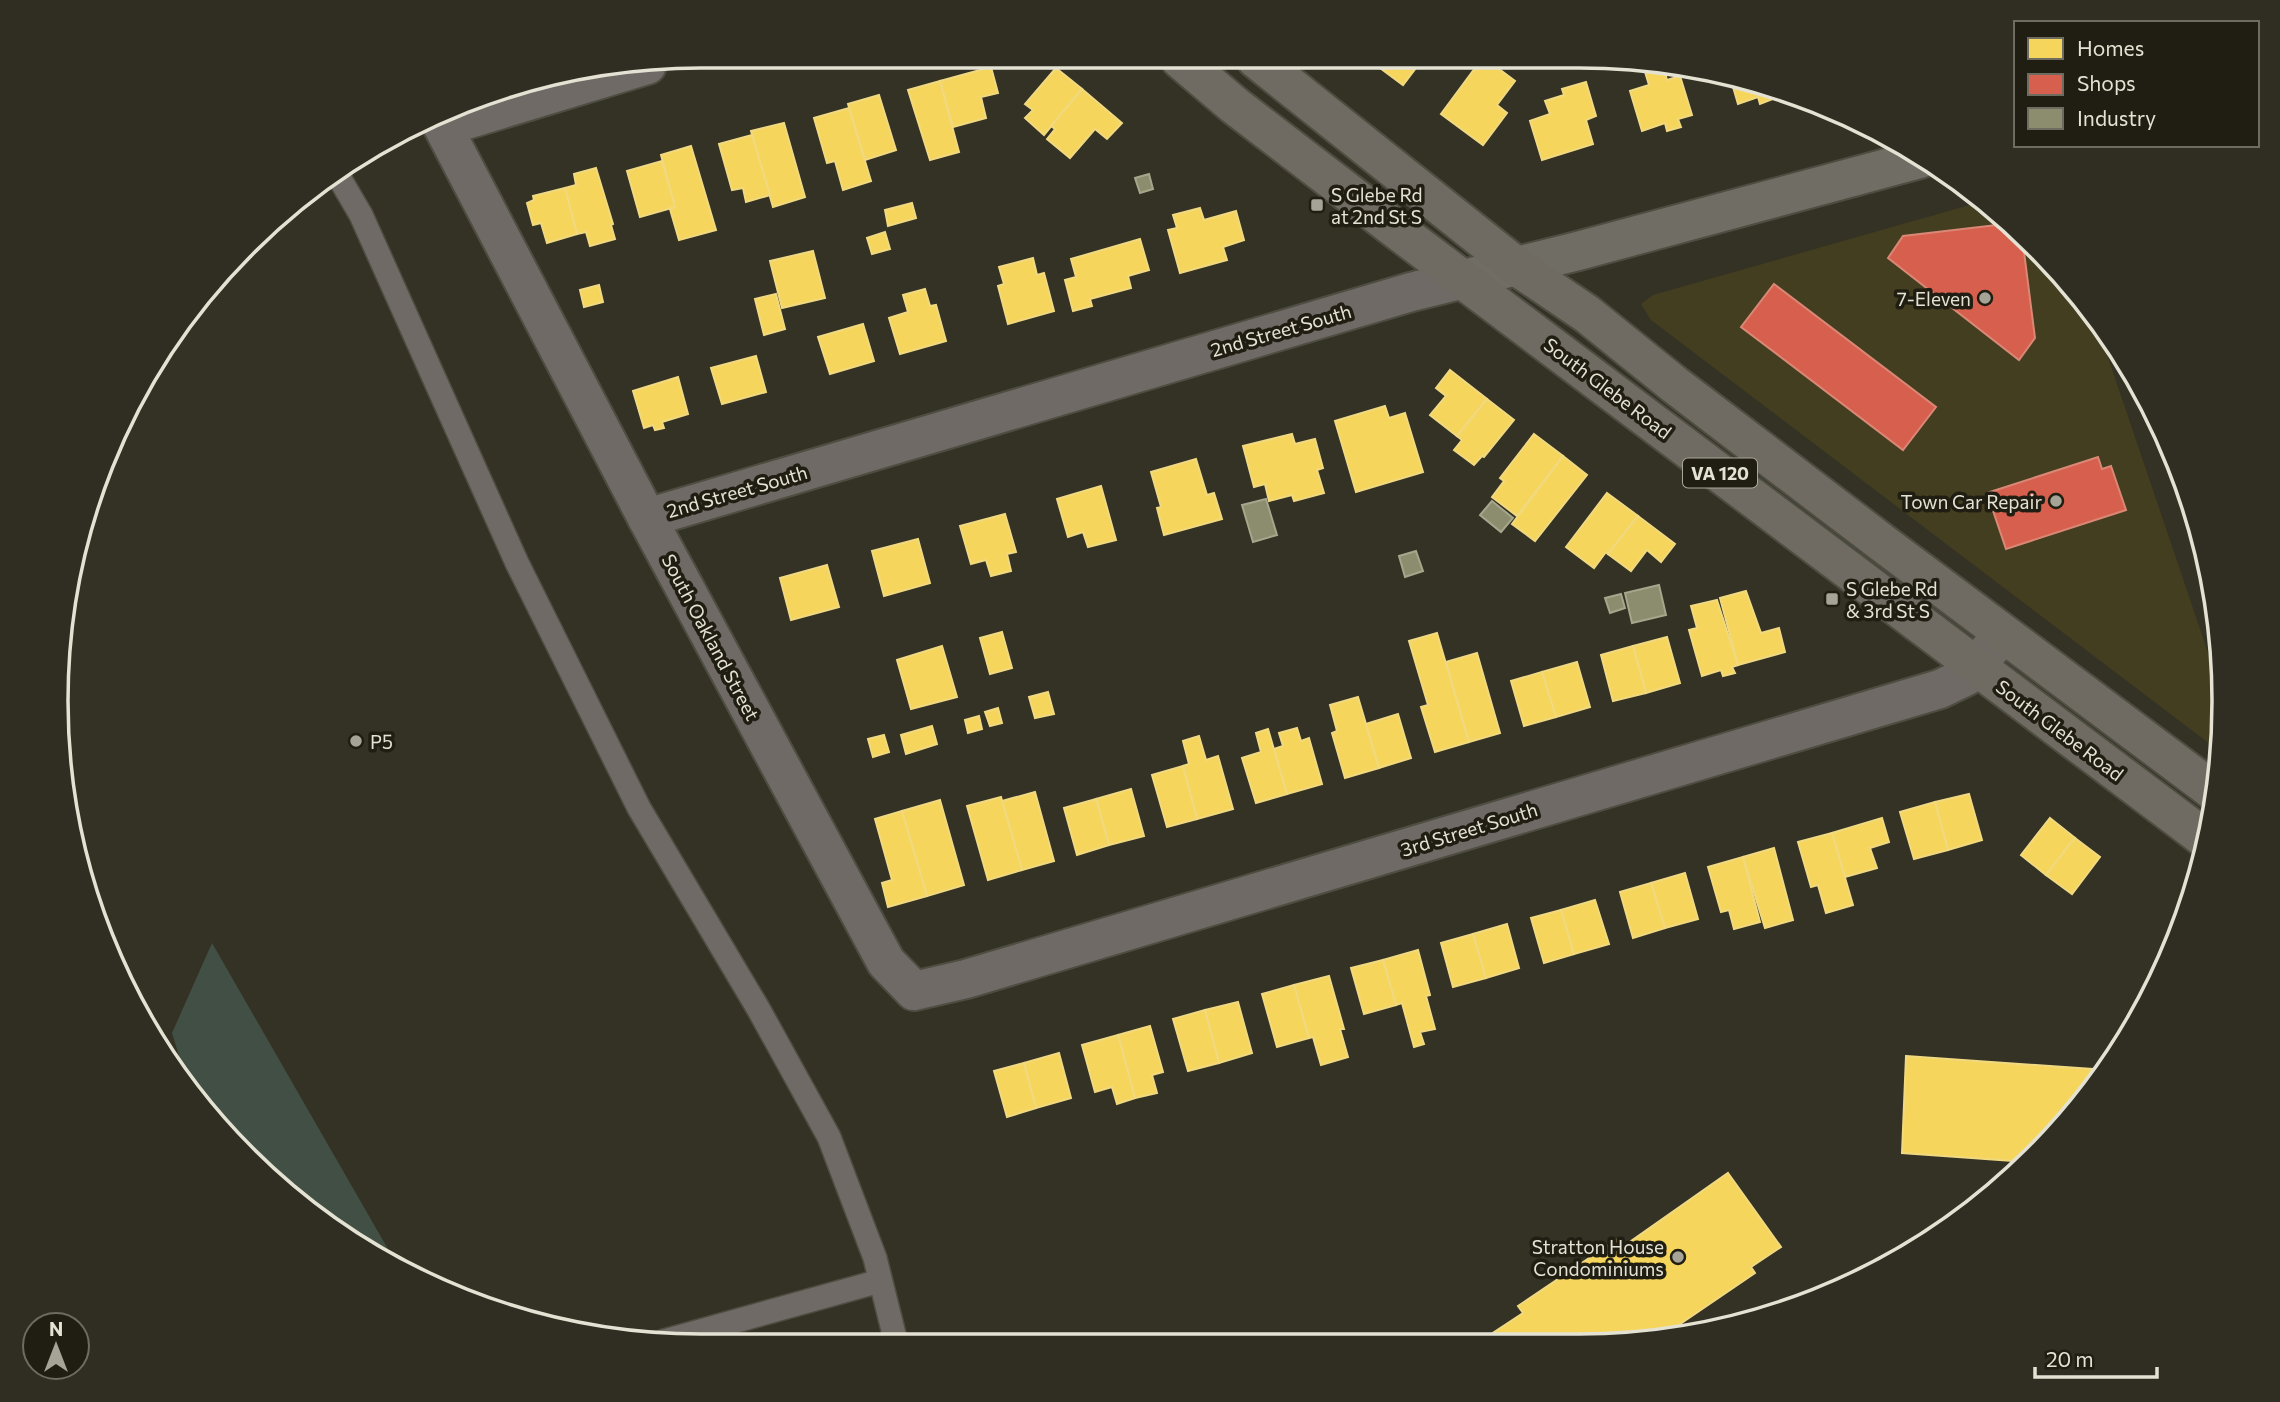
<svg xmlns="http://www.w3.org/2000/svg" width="2280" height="1402" viewBox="0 0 2280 1402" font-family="Commissioner,sans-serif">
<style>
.built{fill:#433e20}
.green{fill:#414f44}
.homes{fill:#f6d55c;stroke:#f1d980;stroke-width:2}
.shops{fill:#d6604d;stroke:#da8775;stroke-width:2}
.industry{fill:#8c8c6e;stroke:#a6a68c;stroke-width:2}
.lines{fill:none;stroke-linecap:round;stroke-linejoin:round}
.lane-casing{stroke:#4e4d42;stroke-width:26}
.street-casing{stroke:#4e4d42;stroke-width:42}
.secondary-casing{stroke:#4e4d42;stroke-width:42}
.primary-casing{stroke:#4e4d42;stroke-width:42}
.lane{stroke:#6f6a65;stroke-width:23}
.street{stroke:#6f6a65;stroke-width:38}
.secondary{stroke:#706d65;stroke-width:38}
.primary{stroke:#6f6a62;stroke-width:38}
.poi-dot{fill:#a6a496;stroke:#201e13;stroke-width:2.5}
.labels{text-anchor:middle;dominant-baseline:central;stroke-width:7;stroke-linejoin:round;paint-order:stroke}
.shield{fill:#201e13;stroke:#a9a799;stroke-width:2}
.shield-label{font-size:18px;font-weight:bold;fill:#e4e2d3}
.poi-label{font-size:19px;fill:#e4e2d3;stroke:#201e13;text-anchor:start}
.street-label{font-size:19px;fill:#e4e2d3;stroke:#201e13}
.rim{fill:none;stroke:#e4e2d3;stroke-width:3.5}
</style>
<rect width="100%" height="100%" fill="#343224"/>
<path class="built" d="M1984 201 2064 275 2095 319 2221 691 2223 739 2214 747 1651 320 1641 304 1653 295Z"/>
<path class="green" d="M212 943 396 1263 309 1213 188 1084 172 1033Z"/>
<g class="homes">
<path d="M1369 60H1385L1380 68Z"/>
<path d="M1385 60H1422L1403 85 1380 68Z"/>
<path d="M1481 60H1487L1515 81 1497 105 1507 113 1483 145 1441 114Z"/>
<path d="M1663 66 1667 80 1680 76 1692 115 1678 119 1681 127 1667 131 1665 123 1642 131 1630 91 1649 85 1645 72Z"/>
<path d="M991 67 998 93 981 97 986 118 953 127 940 81Z"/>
<path d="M1056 68 1082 89 1044 135 1025 118 1033 110 1025 104Z"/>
<path d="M1731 80 1776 92 1771 93 1773 99 1760 104 1758 97 1738 104Z"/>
<path d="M940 81 959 152 930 160 908 90Z"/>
<path d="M1586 82 1596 116 1586 120 1593 144 1542 160 1530 121 1550 114 1545 101 1564 95 1562 89Z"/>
<path d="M1082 89 1122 123 1107 139 1095 129 1070 158 1047 139 1055 129 1051 126Z"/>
<path d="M879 95 896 150 865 160 848 104Z"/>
<path d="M849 108 871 181 843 190 835 161 827 163 814 118Z"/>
<path d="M784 123 805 197 773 207 751 131Z"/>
<path d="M752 135 770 195 746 202 743 188 732 190 719 144Z"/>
<path d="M691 146 716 230 679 240 670 209 675 207 661 155Z"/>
<path d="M662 161 675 207 640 217 627 171Z"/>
<path d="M596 168 613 224 611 225 615 239 590 246 586 232 577 234 565 188 576 185 574 174Z"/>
<path d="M565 188 577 234 547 243 541 223 533 225 527 203 534 200 533 196Z"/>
<path d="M912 203 916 218 888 226 885 210Z"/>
<path d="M1200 208 1204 220 1236 211 1244 240 1223 247 1227 260 1180 273 1168 230 1177 228 1173 215Z"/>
<path d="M885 232 890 249 872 254 867 238Z"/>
<path d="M1140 239 1149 270 1128 276 1131 288 1090 299 1092 306 1073 311 1065 280 1076 277 1071 259Z"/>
<path d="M813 251 825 298 782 308 770 261Z"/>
<path d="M1033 258 1037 275 1044 273 1054 311 1008 324 998 286 1004 284 999 267Z"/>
<path d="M599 285 603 302 584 307 580 290Z"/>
<path d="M925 289 930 306 936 305 946 341 900 354 889 318 908 312 903 295Z"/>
<path d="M776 294 785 329 764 335 755 299Z"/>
<path d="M863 324 874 361 830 374 818 337Z"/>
<path d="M756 356 766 392 722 404 711 368Z"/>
<path d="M1450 370 1487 399 1457 436 1430 415 1446 396 1436 388Z"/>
<path d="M678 377 688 414 662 422 664 428 655 430 653 425 644 428 633 391Z"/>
<path d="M1487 399 1514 420 1484 457 1482 456 1474 465 1454 450 1462 440 1457 436Z"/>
<path d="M1385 406 1389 418 1405 413 1423 472 1356 492 1335 421Z"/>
<path d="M1292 434 1295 444 1315 439 1323 468 1317 470 1324 493 1294 501 1292 495 1269 501 1265 484 1254 487 1243 446Z"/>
<path d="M1534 434 1563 456 1517 516 1492 497 1504 481 1500 478Z"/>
<path d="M1563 456 1587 475 1535 541 1512 524Z"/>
<path d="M1196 459 1207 495 1214 493 1222 519 1164 535 1157 508 1161 507 1151 472Z"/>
<path d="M1101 486 1116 540 1088 547 1083 532 1068 537 1057 499Z"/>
<path d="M1607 493 1638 516 1608 554 1606 552 1594 568 1566 547Z"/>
<path d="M1005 514 1016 552 1007 554 1011 571 991 576 986 560 971 564 960 526Z"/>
<path d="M1638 516 1675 544 1661 562 1647 550 1631 571 1608 554Z"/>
<path d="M918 539 930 583 884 596 872 551Z"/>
<path d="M827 565 839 607 791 620 780 578Z"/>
<path d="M1746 591 1761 633 1779 628 1785 652 1738 665 1720 598Z"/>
<path d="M1717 600 1738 665 1732 667 1735 673 1723 676 1721 670 1702 676 1689 630 1697 628 1691 606Z"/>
<path d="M1002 632 1012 668 990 674 980 638Z"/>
<path d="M1437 633 1469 742 1435 752 1421 707 1428 705 1409 641Z"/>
<path d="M1667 637 1680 683 1646 693 1633 646Z"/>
<path d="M942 646 957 697 911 709 897 660Z"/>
<path d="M1633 646 1646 693 1613 701 1601 655Z"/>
<path d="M1477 653 1500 733 1469 742 1446 662Z"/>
<path d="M1577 662 1590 707 1556 717 1542 672Z"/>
<path d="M1542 672 1556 717 1524 726 1511 681Z"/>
<path d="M1048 692 1054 714 1035 718 1029 697Z"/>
<path d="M1358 697 1379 768 1345 778 1332 733 1337 731 1330 705Z"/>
<path d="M998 708 1002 723 990 726 985 712Z"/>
<path d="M1398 714 1411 758 1379 768 1366 724Z"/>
<path d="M979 716 982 729 968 733 965 720Z"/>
<path d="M932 726 937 744 906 754 901 735Z"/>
<path d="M1297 728 1301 741 1309 738 1322 784 1287 794 1274 749 1283 746 1279 733Z"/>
<path d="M1268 729 1287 794 1256 803 1242 758 1261 752 1256 733Z"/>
<path d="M884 735 889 752 873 757 868 739Z"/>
<path d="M1199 736 1206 760 1218 756 1233 809 1197 819 1183 766 1189 764 1183 741Z"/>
<path d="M1183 766 1197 819 1167 827 1152 775Z"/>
<path d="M1131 789 1144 836 1109 845 1096 799Z"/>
<path d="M1035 792 1054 861 1022 870 1002 801Z"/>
<path d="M1969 794 1982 840 1948 850 1935 802Z"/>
<path d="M1001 797 1022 870 988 880 967 806Z"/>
<path d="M1096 799 1109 845 1077 855 1064 808Z"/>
<path d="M940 800 964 885 927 896 902 811Z"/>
<path d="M1935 802 1948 850 1914 859 1900 812Z"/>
<path d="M902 811 927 896 888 907 882 883 892 880 875 819Z"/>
<path d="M1882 818 1889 842 1870 848 1877 868 1845 877 1832 833Z"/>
<path d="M2050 818 2075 838 2046 875 2021 855Z"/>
<path d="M1832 833 1853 905 1826 913 1818 885 1811 887 1798 842Z"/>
<path d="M2075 838 2100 857 2072 894 2046 875Z"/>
<path d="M1774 848 1793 920 1765 928 1743 857Z"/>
<path d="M1743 857 1760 922 1734 929 1729 910 1721 912 1708 867Z"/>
<path d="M1685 873 1698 919 1665 928 1651 883Z"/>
<path d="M1651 883 1665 928 1633 938 1620 892Z"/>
<path d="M1595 900 1609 944 1574 954 1561 910Z"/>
<path d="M1561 910 1574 954 1544 963 1531 918Z"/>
<path d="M1507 924 1519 968 1486 978 1473 934Z"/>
<path d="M1473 934 1486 978 1453 987 1441 943Z"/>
<path d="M1418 950 1430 995 1426 996 1435 1029 1420 1032 1424 1044 1414 1047 1402 1003 1396 1005 1383 960Z"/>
<path d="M1383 960 1396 1005 1364 1014 1351 968Z"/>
<path d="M1329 976 1344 1029H1340L1348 1057 1321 1065 1313 1037 1309 1038 1294 985Z"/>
<path d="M1294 985 1309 1038 1277 1047 1262 994Z"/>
<path d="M1238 1002 1252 1053 1219 1063 1205 1010Z"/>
<path d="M1205 1010 1219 1063 1188 1071 1173 1019Z"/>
<path d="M1150 1026 1163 1072 1152 1075 1157 1093 1135 1098 1118 1035Z"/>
<path d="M1118 1035 1135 1098 1117 1104 1112 1087 1095 1092 1082 1045Z"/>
<path d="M1059 1053 1071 1098 1036 1108 1024 1063Z"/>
<path d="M1906 1056 2106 1070 2091 1093 2027 1162 1902 1153Z"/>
<path d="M1024 1063 1036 1108 1007 1117 994 1071Z"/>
<path d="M1728 1173 1781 1247 1751 1267 1755 1273 1658 1339 1622 1345 1476 1344 1523 1313 1518 1306 1616 1240 1621 1248Z"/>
</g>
<g class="shops">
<path d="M2005 224 2022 236 2035 338 2019 360 1888 258 1903 236Z"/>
<path d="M1774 284 1936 407 1903 450 1741 327Z"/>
<path d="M2098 457 2102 469 2111 466 2126 510 2006 549 1987 493Z"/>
</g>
<g class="industry">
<path d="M1149 174 1153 189 1140 193 1135 178Z"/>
<path d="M1266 499 1277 535 1253 542 1242 505Z"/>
<path d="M1492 501 1513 518 1501 532 1480 515Z"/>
<path d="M1416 551 1423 571 1405 577 1399 556Z"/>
<path d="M1659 585 1666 615 1632 623 1625 593Z"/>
<path d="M1621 594 1625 608 1610 613 1605 598Z"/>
</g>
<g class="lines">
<defs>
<g id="lane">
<path d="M337 174 361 215 517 563 639 808 759 1010 829 1137 875 1258 896 1342"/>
<path d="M664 1341 880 1281"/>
</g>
<g id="street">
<path d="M647 65 443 127 647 518 886 962 914 991 966 979 1940 689 1967 676 2003 634"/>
<path d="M647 518 1411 292 1464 279"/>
</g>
<path id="secondary" d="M1464 279 1578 251 1920 159"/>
<g id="primary">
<path d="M1180 59 1234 105 1397 230 2207 840"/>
<path d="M1256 59 1516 266 1587 314 1675 385 1885 545 2215 792"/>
</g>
</defs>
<use href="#lane" class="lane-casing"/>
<use href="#street" class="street-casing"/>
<use href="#secondary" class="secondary-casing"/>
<use href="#primary" class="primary-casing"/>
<use href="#lane" class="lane"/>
<use href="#street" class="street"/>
<use href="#secondary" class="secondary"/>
<use href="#primary" class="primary"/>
</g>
<g class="poi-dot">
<rect x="1310" y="198" width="14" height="14" rx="3.5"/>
<circle cx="1985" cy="298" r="7"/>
<circle cx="2056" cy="501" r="7"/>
<rect x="1825" y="592" width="14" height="14" rx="3.5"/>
<circle cx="356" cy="741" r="7"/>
<circle cx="1678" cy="1257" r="7"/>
</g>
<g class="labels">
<rect class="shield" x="1683" y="458.5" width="74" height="29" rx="5"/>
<g class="shield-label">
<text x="1720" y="473">VA 120</text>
</g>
<g class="poi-label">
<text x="1331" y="194">S Glebe Rd<tspan x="1331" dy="22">at 2nd St S</tspan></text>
<text x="1971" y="298" text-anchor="end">7-Eleven</text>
<text x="2042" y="501" text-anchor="end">Town Car Repair</text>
<text x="1846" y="588">S Glebe Rd<tspan x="1846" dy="22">&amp; 3rd St S</tspan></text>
<text x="370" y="741">P5</text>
<text x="1664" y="1246" text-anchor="end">Stratton House<tspan x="1664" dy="22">Condominiums</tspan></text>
</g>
<g class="street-label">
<text transform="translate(1281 330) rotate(-16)">2nd Street South</text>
<text transform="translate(1608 388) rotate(37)">South Glebe Road</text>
<text transform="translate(737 491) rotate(-16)">2nd Street South</text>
<text transform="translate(711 637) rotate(62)">South Oakland Street</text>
<text transform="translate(2060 730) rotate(37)">South Glebe Road</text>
<text transform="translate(1469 829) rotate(-17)">3rd Street South</text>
</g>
</g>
<path d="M0 0H2280V1402H0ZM701 68H1579A633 633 0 0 1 2212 701V701A633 633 0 0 1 1579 1334H701A633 633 0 0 1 68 701V701A633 633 0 0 1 701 68Z" fill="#302e22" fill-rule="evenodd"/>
<path class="rim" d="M701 68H1579A633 633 0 0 1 2212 701V701A633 633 0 0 1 1579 1334H701A633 633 0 0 1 68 701V701A633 633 0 0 1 701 68Z"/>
<rect x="2014" y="21" width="245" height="126" fill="#201e13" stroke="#6e6c60" stroke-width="2"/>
<rect x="2028" y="38" width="35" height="21" fill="#f6d55c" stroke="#6e6c60" stroke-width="2"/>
<text x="2077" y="56" font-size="21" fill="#e4e2d3">Homes</text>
<rect x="2028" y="74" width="35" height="21" fill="#d6604d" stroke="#6e6c60" stroke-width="2"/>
<text x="2077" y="91" font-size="21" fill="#e4e2d3">Shops</text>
<rect x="2028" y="108" width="35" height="21" fill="#8c8c6e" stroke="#6e6c60" stroke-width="2"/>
<text x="2077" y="126" font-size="21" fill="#e4e2d3">Industry</text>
<g transform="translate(56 1346)"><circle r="33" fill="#201e13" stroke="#6e6c60" stroke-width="2"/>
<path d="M0-5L12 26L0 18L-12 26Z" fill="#a6a496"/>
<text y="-10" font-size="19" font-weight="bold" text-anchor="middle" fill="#e4e2d3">N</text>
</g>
<path d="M2035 1367v10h122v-10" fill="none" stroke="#e4e2d3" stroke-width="3.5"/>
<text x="2046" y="1367" font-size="21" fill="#e4e2d3" stroke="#201e13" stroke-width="5" paint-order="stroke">20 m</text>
</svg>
